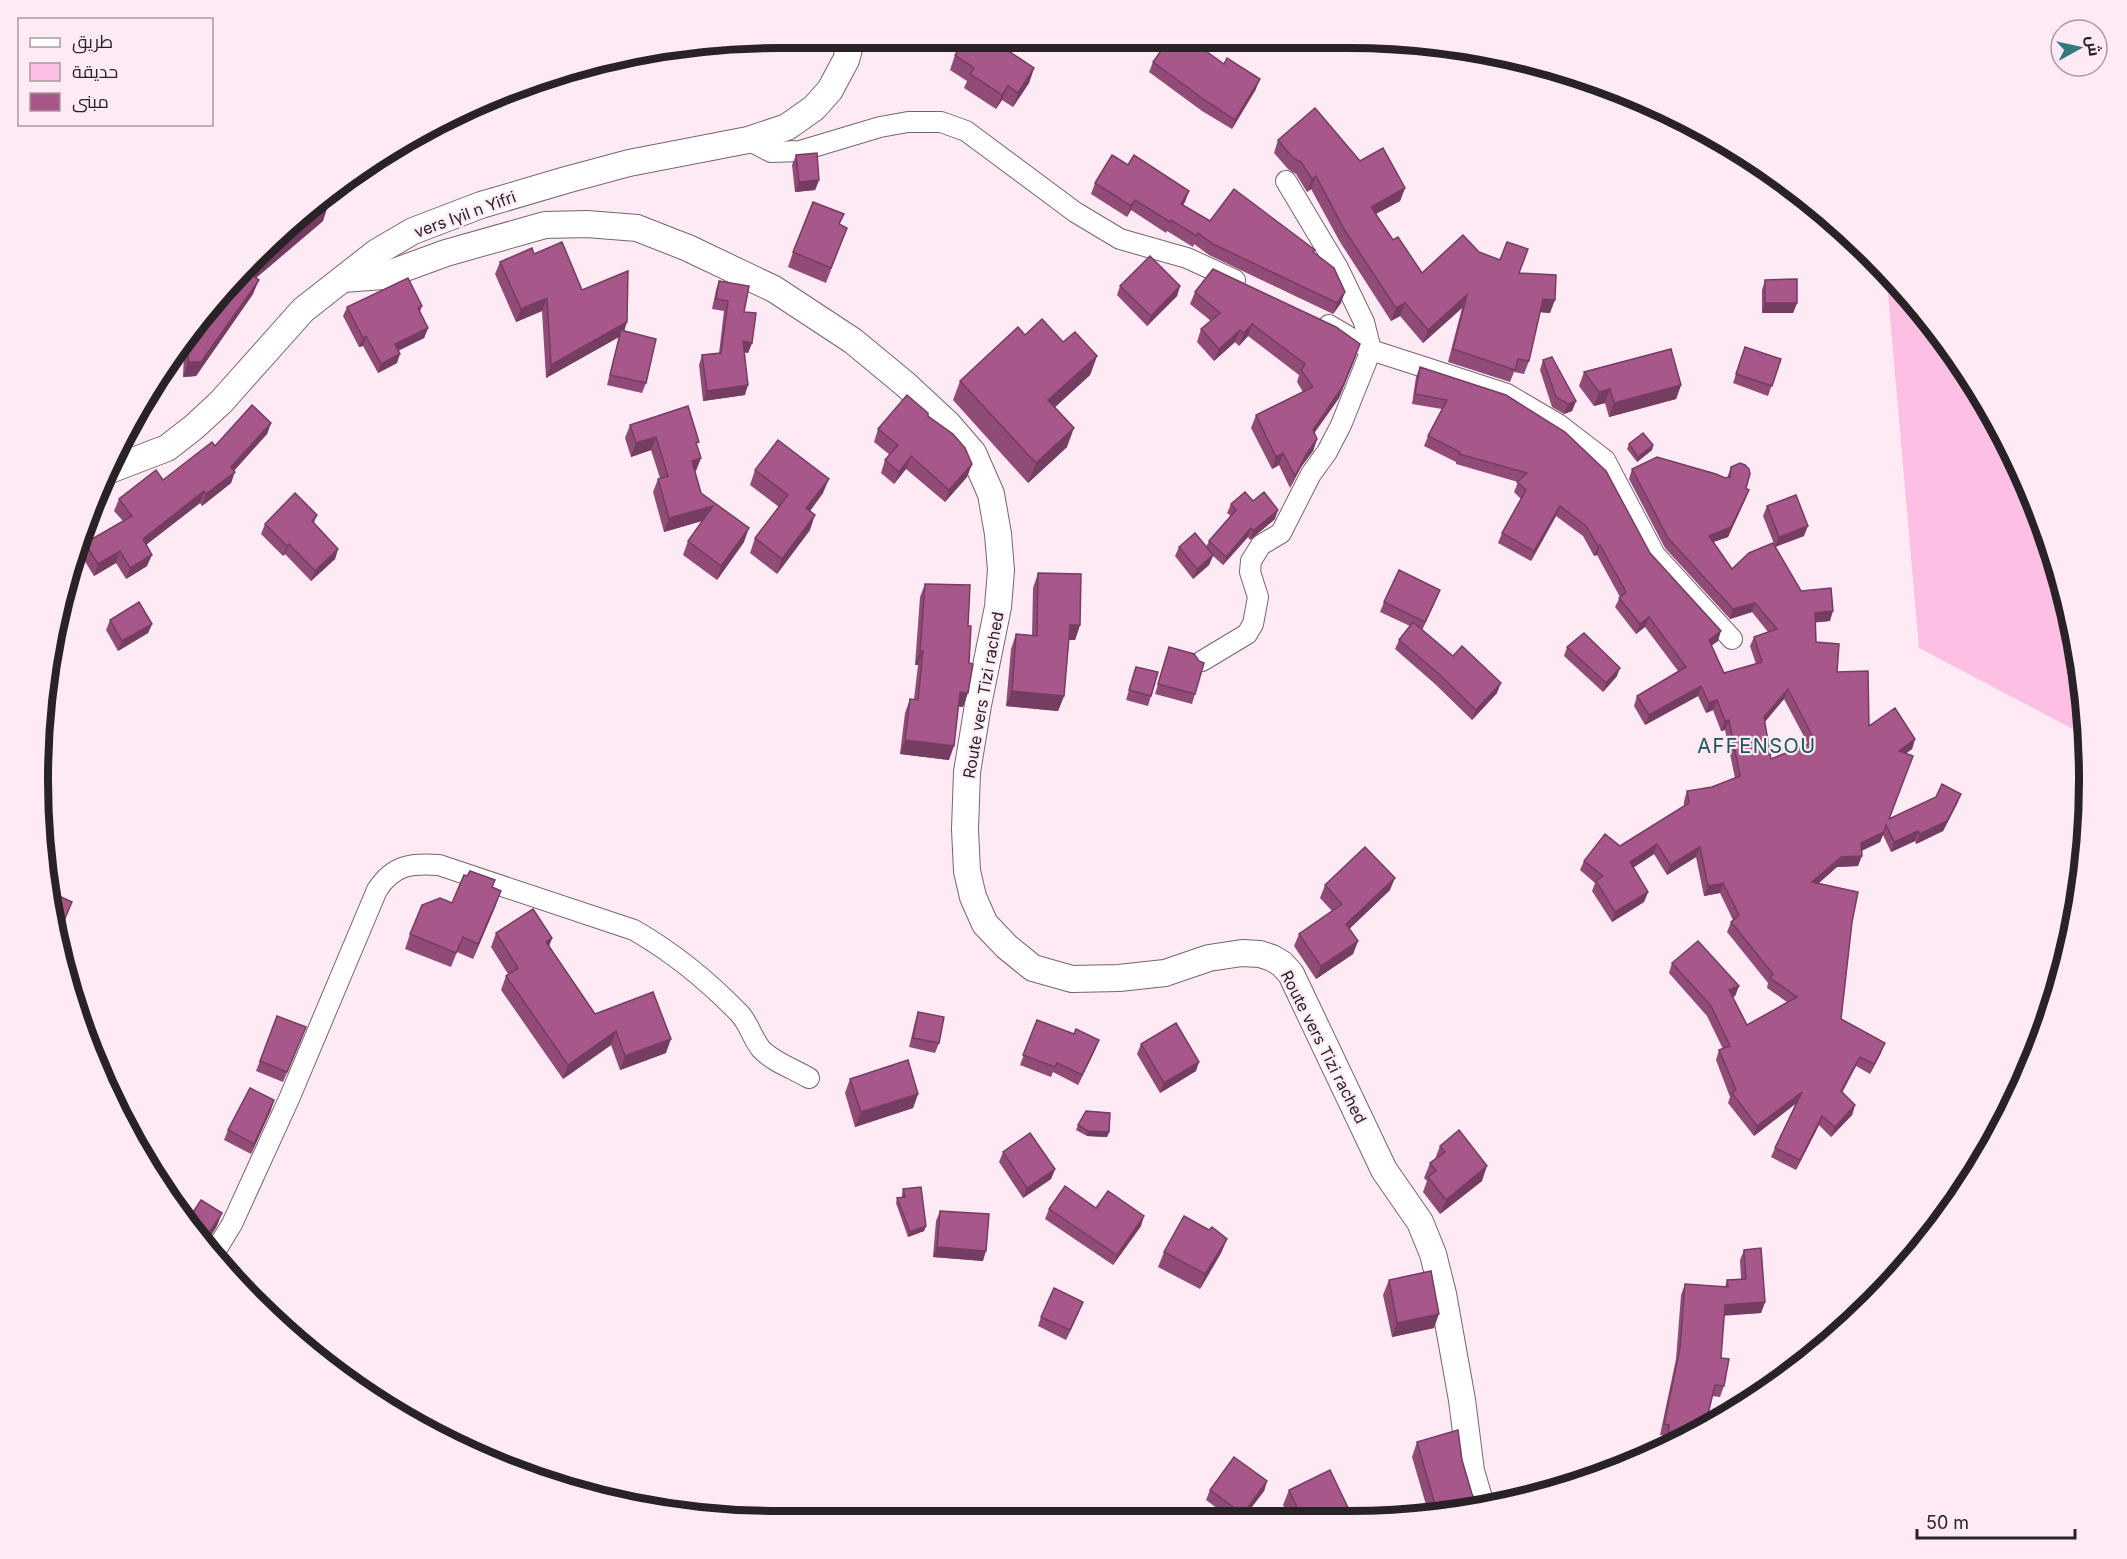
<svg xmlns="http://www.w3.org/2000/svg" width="2127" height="1559" viewBox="0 0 2127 1559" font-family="Inter,Cairo,sans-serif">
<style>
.green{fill:#febfe4}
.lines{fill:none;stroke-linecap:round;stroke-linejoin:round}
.minor-casing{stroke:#76656f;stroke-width:22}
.major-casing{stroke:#76656f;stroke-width:28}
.minor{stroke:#fff;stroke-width:20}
.major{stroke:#fff;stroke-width:26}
.wall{fill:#904b77;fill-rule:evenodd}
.shaded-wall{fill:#753d61}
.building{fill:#a7578a;stroke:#753d61;stroke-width:1.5;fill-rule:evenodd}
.labels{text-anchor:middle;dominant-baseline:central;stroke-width:4.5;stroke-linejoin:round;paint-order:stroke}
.street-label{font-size:16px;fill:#292226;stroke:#feeaf5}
.quarter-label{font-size:20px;letter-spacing:1.5px;fill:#1b5759;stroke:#feeaf5}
.rim{fill:none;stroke:#292226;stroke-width:8}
</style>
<rect width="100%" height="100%" fill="#feeaf5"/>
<path class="green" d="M1886 271 1936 328 2013 452 2064 588 2088 737 1919 648Z"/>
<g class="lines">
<defs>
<g id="minor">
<path d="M748 140 771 152 800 151 880 127 908 122H941L966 131 1075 212 1120 239 1187 258 1235 280"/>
<path d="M1329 325 1371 350 1507 394 1558 424 1605 460 1655 555 1732 639"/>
<path d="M1202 661 1247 634 1253 624 1258 597 1250 572 1251 561 1261 545 1281 533 1311 474 1327 452 1341 425 1371 350 1364 322 1338 268 1286 181"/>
<path d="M213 1255 232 1224 289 1099 377 890C393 865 411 863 439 865L634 930C674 953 707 980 739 1013 749 1023 752 1038 761 1049 773 1062 794 1069 809 1078"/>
</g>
<g id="major">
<path d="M343 279 383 276 446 253 545 225 587 224 637 228 688 248 774 289 853 341 905 384 948 424 973 453 991 494 998 534 1001 570 998 607 978 705 967 772 965 829 967 871 973 897 985 924 1007 947 1033 968 1072 979 1119 978 1165 973 1209 958 1242 953 1260 954 1272 958 1282 964 1291 974 1384 1170 1420 1222 1433 1254 1443 1294 1462 1400 1471 1471 1481 1505"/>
<path d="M107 471 167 448 194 427 221 402 303 310 377 252 413 231 481 205 566 180 629 163 748 140 787 127 814 108 830 90 846 60 852 38"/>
</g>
</defs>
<use href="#minor" class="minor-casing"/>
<use href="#major" class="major-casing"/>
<use href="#minor" class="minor"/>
<use href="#major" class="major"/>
</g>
<g class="wall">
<path d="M955 55 1034 68 1029 83 1013 107 1002 100 996 109 964 88 967 81 950 70Z"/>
<path d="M1153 62 1256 89 1232 129 1202 111 1149 72Z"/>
<path d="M1278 140 1360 161 1405 188 1400 201 1376 214 1393 240 1422 273 1479 252 1519 273 1550 313 1540 312 1529 361 1524 374 1514 372 1510 382 1448 362 1462 308 1423 343 1400 316 1391 321 1340 242 1311 189 1307 192 1296 174 1288 169 1274 153Z"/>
<path d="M796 155 819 180 815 190 795 192 792 165Z"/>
<path d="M1128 165 1189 191 1183 205 1210 221 1314 253 1341 303 1333 314 1209 255 1194 244 1193 247 1167 231 1166 233 1131 210 1127 217 1091 194 1095 183Z"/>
<path d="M323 221 256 278 253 294 196 376 183 377 184 352 180 349 181 345 255 255Z"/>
<path d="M840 225 847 228 826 283 788 267 793 252Z"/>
<path d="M534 254 582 290 624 331 646 383 642 393 607 385 619 337 546 378 542 311 516 322 495 274 500 262Z"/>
<path d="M1765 280 1797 303 1793 313H1762V290Z"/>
<path d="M719 281 744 312 752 343 748 353 744 352 745 395 703 401 699 365 702 355 719 353 724 311 712 309 716 290Z"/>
<path d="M1120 286H1180L1177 296 1147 326 1117 295Z"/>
<path d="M1195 292 1356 356 1339 398 1314 433 1317 439 1313 451 1301 467 1290 488 1279 465 1272 469 1251 428 1256 415 1303 392 1297 382 1299 375 1248 336 1239 346 1235 342 1214 361 1197 342 1201 329 1211 321 1190 304Z"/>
<path d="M422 306 420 312 428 328 424 338 399 350 397 363 378 373 363 346 359 347 343 316 347 307Z"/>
<path d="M1025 335 1063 342 1097 356 1090 375 1055 407 1067 447 1028 483 953 400 960 381Z"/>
<path d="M1745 347 1781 359 1768 396 1733 383Z"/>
<path d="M1543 360 1576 401 1572 411 1564 414 1552 407 1540 370Z"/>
<path d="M1420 367 1650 553 1718 641 1711 646 1724 673 1756 664 1750 646 1754 637 1768 632 1752 612 1730 619 1665 548 1629 479 1632 469 1725 478H1727L1731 467 1746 488 1749 490 1745 500 1728 537 1713 542 1732 569 1775 546 1763 516 1767 506 1804 536 1775 547 1801 591 1830 621 1815 622 1816 642 1837 672 1869 726 1915 739 1912 749 1906 753 1889 819 1961 794 1957 804 1943 831 1916 844 1915 841 1891 852 1883 835 1880 842 1861 851 1858 866 1837 867 1818 884 1852 922 1841 1019 1881 1053 1870 1074 1856 1066 1842 1093 1855 1105 1852 1115 1831 1137 1819 1125 1796 1170 1771 1157 1775 1148 1796 1103 1754 1136 1728 1103 1730 1097 1716 1060 1719 1050 1723 1049 1707 1016 1669 973 1672 963 1739 986 1735 996 1733 997 1747 1025 1787 1002 1767 988 1768 983 1727 932 1731 922 1733 920 1720 893 1704 896 1696 857 1667 875 1654 854 1633 868 1648 892 1644 902 1612 922 1592 891 1595 883 1580 870 1584 861 1620 846 1684 806V801L1687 791 1712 787 1735 778 1725 730 1721 731 1713 710 1706 713 1698 696 1645 725 1634 706 1637 696 1678 671 1645 627 1636 634 1615 607 1620 597 1597 555 1594 556 1583 536 1556 516 1531 561 1498 543 1502 533 1521 499 1514 492 1518 482 1456 464V462L1424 446 1428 436 1442 409 1412 404 1416 377ZM1784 699 1808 744 1771 759 1765 722Z"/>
<path d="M1584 372 1681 385 1676 399 1609 417 1605 403 1594 406 1579 386Z"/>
<path d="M928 416 972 464 967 477 945 502 906 469 894 484 881 473 885 460 890 455 874 442 878 429Z"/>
<path d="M271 423 267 434 234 471 231 483 202 506 200 503 146 545 147 566 126 579 116 563 94 576 81 555 85 543 123 521 114 511 119 499 163 480 215 446Z"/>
<path d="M630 425 697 447 701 458 695 472 701 493 744 542 717 580 683 555 688 541 702 521 664 532 653 492 658 479 660 478 651 450 631 457 625 438Z"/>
<path d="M1629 444 1653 445 1652 450 1637 462 1627 449Z"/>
<path d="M755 470 823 493 810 511V530L777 574 750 553 755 538 779 507 750 485Z"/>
<path d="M1253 501 1275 519 1250 540 1248 537 1223 565 1213 556 1209 565 1193 579 1175 556 1179 547H1206L1209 541 1231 516 1227 513 1231 504Z"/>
<path d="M317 515 314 523 338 549 335 559 311 581 285 554 283 556 261 534 265 524Z"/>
<path d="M1038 573 1080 625 1075 640H1069L1064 696 1058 711 1006 706 1011 649 1016 634 1032 636 1033 588Z"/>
<path d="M925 584 963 707 958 706 949 760 900 754 905 713 910 699H914L918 665H915L920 597Z"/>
<path d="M1436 600 1422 630 1497 693 1472 720 1435 684 1395 649 1399 640 1410 626 1380 612 1384 602Z"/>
<path d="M110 620 152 624 148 633 118 651 106 630Z"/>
<path d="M1169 647 1195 694 1192 704 1155 694Z"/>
<path d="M1567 647 1617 676 1603 692 1564 656Z"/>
<path d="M1136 667 1151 696 1148 706 1126 700Z"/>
<path d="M1325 885 1390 890 1349 929 1358 941 1353 954 1316 979 1294 946 1299 934 1332 911 1320 898Z"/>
<path d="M493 887 496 905 473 959 457 952 451 967 405 949 410 934 452 903Z"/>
<path d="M496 933 552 938 549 946 595 1014 666 1053 620 1070 611 1045 563 1079 501 990 506 976 508 974 491 947Z"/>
<path d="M918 1012 939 1043 935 1053 909 1047 915 1022Z"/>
<path d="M277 1016 302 1037 283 1082 256 1071Z"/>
<path d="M1037 1020 1095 1050 1078 1085 1053 1072 1051 1077 1020 1065Z"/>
<path d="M1141 1044 1196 1071 1160 1093 1137 1054Z"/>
<path d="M850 1079 918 1094 913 1108 855 1127 845 1093Z"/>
<path d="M271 1110 251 1154 224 1140 228 1130Z"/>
<path d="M1078 1125 1109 1132 1107 1137 1087 1136 1076 1130Z"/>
<path d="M1440 1146 1482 1181 1440 1214 1423 1192 1427 1181 1424 1178 1430 1163 1435 1159Z"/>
<path d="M1003 1152 1055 1169 1051 1179 1023 1198 999 1162Z"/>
<path d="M903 1189 926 1226 924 1231 908 1237 896 1203 897 1198 902 1197V1194Z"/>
<path d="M1096 1208 1141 1226 1113 1265 1045 1219 1049 1209Z"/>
<path d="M940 1211 983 1261 933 1257 936 1221Z"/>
<path d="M1209 1230 1227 1239 1221 1253 1200 1289 1158 1267 1164 1252Z"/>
<path d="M1744 1250 1765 1302 1761 1313 1724 1315 1721 1358 1724 1386 1720 1397 1712 1396 1706 1422 1664 1446 1665 1436 1660 1435 1676 1359 1681 1295 1685 1284 1725 1287 1727 1280 1741 1279 1740 1260Z"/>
<path d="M1389 1280 1434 1328 1392 1337 1383 1295Z"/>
<path d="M1079 1312 1066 1340 1038 1326 1041 1317Z"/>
<path d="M1417 1442 1462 1460 1472 1494 1476 1501 1445 1515H1429L1412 1457Z"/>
<path d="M1267 1481 1264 1491 1245 1516 1229 1517 1206 1500 1210 1490Z"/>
<path d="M1289 1490 1352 1516H1289L1283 1505Z"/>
</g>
<g class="shaded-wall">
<path d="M1034 68 1029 83 1013 107 1018 93Z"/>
<path d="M1260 79 1256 89 1232 129 1235 120Z"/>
<path d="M1008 86 1002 100 996 109 1002 95Z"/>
<path d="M1316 176 1311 189 1307 192 1312 179Z"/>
<path d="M819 180 815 190 795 192 799 182Z"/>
<path d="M1405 188 1400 201 1366 219 1371 207Z"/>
<path d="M1189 191 1185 202 1177 215 1181 204Z"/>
<path d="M1135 200 1131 210 1127 217 1131 206Z"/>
<path d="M328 206 323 221 244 288 249 273Z"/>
<path d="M259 280 253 294 196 376 183 377 188 362Z"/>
<path d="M1180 286 1177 296 1147 326 1151 316Z"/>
<path d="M1345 292 1341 303 1333 314 1337 303Z"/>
<path d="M1467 295 1462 308 1423 343 1428 330Z"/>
<path d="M547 298 542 311 516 322 521 309Z"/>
<path d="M1543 299 1555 300 1550 313 1538 312Z"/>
<path d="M1405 303 1400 316 1391 321 1396 308Z"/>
<path d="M1765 303H1797L1793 313H1762Z"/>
<path d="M627 322 623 335 621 330 619 337 546 378 551 365Z"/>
<path d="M1252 324 1248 336 1239 346 1244 333Z"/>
<path d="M428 328 424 338 392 354 395 344Z"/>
<path d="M1240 330 1235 342 1214 361 1219 349Z"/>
<path d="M366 336 363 346 359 347 363 338Z"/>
<path d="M743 341 752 343 748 353 739 351Z"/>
<path d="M400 354 397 363 378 373 381 364Z"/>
<path d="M1097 356 1090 375 1041 420 1048 400Z"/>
<path d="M1356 356 1339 398 1308 442 1313 430Z"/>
<path d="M748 385 745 395 703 401 707 391Z"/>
<path d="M1681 385 1676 399 1609 417 1614 403Z"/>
<path d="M1610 389 1605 403 1594 406 1599 392Z"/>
<path d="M1576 401 1572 411 1564 414 1568 404Z"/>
<path d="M271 423 267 434 227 478 235 472 231 483 202 506 206 494Z"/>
<path d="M1074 428 1067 447 1028 483 1036 463Z"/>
<path d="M123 437 117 451 114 453Z"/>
<path d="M656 437 651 450 631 457 636 443Z"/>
<path d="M1317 439 1313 451 1301 467 1290 488 1295 476 1306 455Z"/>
<path d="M1653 445 1652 450 1637 462 1638 457Z"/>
<path d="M1283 453 1279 465 1272 469 1276 457Z"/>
<path d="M911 456 906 469 894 484 899 472Z"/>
<path d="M701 458 696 471 687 474 692 461Z"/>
<path d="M972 464 967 477 945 502 949 490Z"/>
<path d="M829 479 823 493 801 523 806 508Z"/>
<path d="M1749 490 1745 500 1728 537 1705 545 1709 536Z"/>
<path d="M204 491 200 503 138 551 143 539Z"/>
<path d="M713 506 708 519 664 532 669 518Z"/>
<path d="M1560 506 1556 516 1531 561 1534 551Z"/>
<path d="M1278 510 1275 519 1250 540 1253 531Z"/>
<path d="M815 515 810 530 777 574 782 559Z"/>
<path d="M1808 526 1804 536 1775 547 1779 537Z"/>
<path d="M749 528 744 542 717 580 721 566Z"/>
<path d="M1251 528 1248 537 1223 565 1226 557Z"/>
<path d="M289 544 285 554 283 556 287 546Z"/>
<path d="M1600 545 1597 555 1594 556 1598 546Z"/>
<path d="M338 549 335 559 311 581 315 571Z"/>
<path d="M120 551 116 563 94 576 98 564Z"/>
<path d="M152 555 147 566 126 579 130 568Z"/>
<path d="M1213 555 1209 565 1193 579 1197 569Z"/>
<path d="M1440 590 1436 600 1421 632 1425 622Z"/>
<path d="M1755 603 1752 612 1730 619 1733 609Z"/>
<path d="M1833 611 1830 621 1811 623 1815 613Z"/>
<path d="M1649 617 1645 627 1636 634 1640 624Z"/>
<path d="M152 624 148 633 118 651 122 641Z"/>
<path d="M1070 625H1080L1075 640H1065Z"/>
<path d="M1721 631 1718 641 1705 650 1709 640Z"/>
<path d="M920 651H923L918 665H915Z"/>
<path d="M1620 668 1617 676 1603 692 1606 683Z"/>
<path d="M1501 683 1497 693 1472 720 1476 710Z"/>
<path d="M1701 686 1698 696 1645 725 1649 715Z"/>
<path d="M1788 689 1784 699 1760 727 1764 717Z"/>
<path d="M1012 691 1064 696 1058 711 1006 706Z"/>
<path d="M960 692 968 693 963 707 955 706Z"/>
<path d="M1717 700 1713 710 1706 713 1709 703Z"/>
<path d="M1729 720 1725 730 1721 731 1725 721Z"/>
<path d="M1915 739 1912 749 1896 761 1899 751Z"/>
<path d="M905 740 954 746 949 760 900 754Z"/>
<path d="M1961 794 1957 804 1943 831 1916 844 1920 834Z"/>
<path d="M1918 831 1915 841 1891 852 1894 842Z"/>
<path d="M1884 832 1880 842 1857 853 1861 843Z"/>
<path d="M1657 844 1654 854 1626 872 1630 862Z"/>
<path d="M1700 847 1696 857 1667 875 1670 865Z"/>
<path d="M1862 856 1858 866 1837 867 1808 892 1812 882 1841 857Z"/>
<path d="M1395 878 1390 890 1341 937 1346 924Z"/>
<path d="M1723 883 1720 893 1704 896 1708 886Z"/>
<path d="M501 891 496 905 473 959 478 944Z"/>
<path d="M1648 892 1644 902 1612 922 1615 912Z"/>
<path d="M552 938 547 952 546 942Z"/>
<path d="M1358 941 1353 954 1316 979 1321 966Z"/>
<path d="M1739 986 1735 996 1726 1000 1729 990Z"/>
<path d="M616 1031 611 1045 563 1079 568 1065Z"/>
<path d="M671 1039 666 1053 620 1070 625 1056Z"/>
<path d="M1099 1040 1095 1050 1078 1085 1082 1075Z"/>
<path d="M1885 1043 1881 1053 1870 1074 1874 1064Z"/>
<path d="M1860 1057 1856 1066 1837 1101 1841 1091Z"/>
<path d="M1199 1062 1196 1071 1160 1093 1164 1083Z"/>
<path d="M1802 1092 1798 1102 1754 1136 1757 1126Z"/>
<path d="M918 1094 913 1108 855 1127 861 1112Z"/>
<path d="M274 1100 271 1110 251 1154 254 1144Z"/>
<path d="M1855 1105 1852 1115 1831 1137 1835 1127Z"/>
<path d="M1822 1116 1819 1125 1796 1170 1800 1160Z"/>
<path d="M1088 1131 1109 1132 1107 1137 1087 1136Z"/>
<path d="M1487 1166 1482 1181 1440 1214 1446 1200Z"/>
<path d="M1055 1169 1051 1179 1023 1198 1027 1188Z"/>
<path d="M222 1213 217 1226 205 1246 207 1236Z"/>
<path d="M1144 1216 1141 1226 1113 1265 1117 1255Z"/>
<path d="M926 1226 924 1231 908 1237 910 1232Z"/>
<path d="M1227 1239 1221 1253 1200 1289 1205 1274Z"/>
<path d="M937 1247 986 1251 983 1261 933 1257Z"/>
<path d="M1083 1302 1079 1312 1066 1340 1070 1330Z"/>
<path d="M1765 1302 1761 1313 1721 1316 1725 1305Z"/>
<path d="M1439 1314 1434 1328 1392 1337 1397 1323Z"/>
<path d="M1267 1481 1264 1491 1245 1516H1242Z"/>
</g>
<g class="building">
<path d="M972 38H986L992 40 1034 68 1018 93 1008 86 1002 95 970 74 974 68 955 55 965 40Z"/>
<path d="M1170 38 1189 39 1224 64 1227 58 1260 79 1235 120 1206 101 1153 62Z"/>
<path d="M1315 108 1360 161 1383 148 1405 188 1371 207 1393 240 1398 237 1422 273 1463 235 1479 252 1500 260 1507 242 1528 249 1519 273 1556 275 1555 300 1543 299 1529 361 1518 359 1515 370 1453 349 1467 295 1428 330 1405 303 1396 308 1344 229 1316 176 1312 179 1301 162 1292 157 1278 140Z"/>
<path d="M817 153 819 180 799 182 796 155Z"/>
<path d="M1112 155 1128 165 1134 155 1189 191 1181 204 1210 221 1234 189 1315 250 1313 252 1334 268 1345 292 1337 303 1213 244 1198 233 1197 236 1171 220 1170 222 1135 200 1131 206 1095 183Z"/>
<path d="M324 202 328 206 249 273 259 280 201 362H188L189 337 188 336 255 255Z"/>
<path d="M813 202 844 214 839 224 847 228 831 268 793 252Z"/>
<path d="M562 242 582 290 628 271 627 322 551 365 547 298 521 309 500 262 532 248 534 254Z"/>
<path d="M1150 256 1180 286 1151 316 1120 286Z"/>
<path d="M1213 269 1336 327 1360 344 1343 386 1313 430 1317 439 1306 455 1295 476 1283 453 1276 457 1256 415 1313 387 1301 370 1305 364 1252 324 1244 333 1240 330 1219 349 1201 329 1220 313 1195 292Z"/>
<path d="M408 278 422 306 418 308 428 328 395 344 400 354 381 364 366 336 363 338 347 307Z"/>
<path d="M1797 279V303H1765V280Z"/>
<path d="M719 281 749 286 744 312 756 313 752 343 743 341 748 385 707 391 702 355 721 353 728 301 716 299Z"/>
<path d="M1042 319 1063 342 1075 332 1097 356 1048 400 1074 428 1036 463 960 381 1018 327 1025 335Z"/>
<path d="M621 330 656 339 646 383 610 375Z"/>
<path d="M1745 347 1781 359 1772 386 1736 374Z"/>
<path d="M1671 349 1681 385 1614 403 1610 389 1599 392 1584 372Z"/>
<path d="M1552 357 1576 401 1568 404 1556 397 1543 360Z"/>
<path d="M1420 367 1506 395 1565 432 1606 471 1650 553 1721 631 1709 640 1724 673 1762 662 1754 637 1777 629 1755 603 1733 609 1668 538 1632 469 1657 457 1716 474 1725 478 1730 477 1731 467 1740 463 1745 465 1749 469 1750 474 1746 488 1749 490 1731 527 1709 536 1732 569 1749 553 1773 543 1801 591 1831 588 1833 611 1815 613 1816 642 1839 644 1837 672 1868 671 1869 726 1895 708 1915 739 1899 751 1913 756 1889 819 1936 797 1942 784 1961 794 1947 821 1920 834 1918 831 1894 842 1886 825 1884 832 1861 843 1862 856 1841 857 1812 882 1858 892 1852 922 1841 1019 1885 1043 1874 1064 1860 1057 1841 1091 1855 1105 1835 1127 1822 1116 1800 1160 1775 1148 1802 1092 1757 1126 1732 1093 1736 1090 1719 1050 1730 1046 1711 1006 1672 963 1698 941 1739 986 1729 990 1747 1025 1797 997 1770 978 1773 974 1731 922 1739 915 1723 883 1708 886 1700 847 1670 865 1657 844 1630 862 1648 892 1615 912 1596 881 1603 876 1584 861 1605 834 1620 846 1689 803 1687 791 1712 787 1740 776 1729 720 1725 721 1717 700 1709 703 1701 686 1649 715 1637 696 1686 667 1649 617 1640 624 1619 598 1626 592 1600 545 1598 546 1586 526 1560 506 1534 551 1502 533 1526 490 1517 482 1527 473 1459 454 1460 452 1428 436 1447 400 1415 394ZM1788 689 1815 741 1771 759 1764 717Z"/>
<path d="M907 395 928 413V416L953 434 965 448 972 464 949 490 911 456 899 472 885 460 898 445 878 429Z"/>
<path d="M252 405 271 423 231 467 235 472 206 494 204 491 143 539 152 555 130 568 120 551 98 564 85 543 132 516 119 499 156 470 163 480 212 442 215 446Z"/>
<path d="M688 406 699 442 696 443 701 458 692 461 701 493 749 528 721 566 688 541 713 506 669 518 658 479 668 476 656 437 636 443 630 425Z"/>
<path d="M1643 433 1653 445 1638 457 1629 444Z"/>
<path d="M778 440 829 479 806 508 815 515 782 559 755 538 788 495 755 470Z"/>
<path d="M1245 492 1253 501 1264 492 1278 510 1253 531 1251 528 1226 557 1209 541 1236 510 1231 504Z"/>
<path d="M295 493 317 515 312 521 338 549 315 571 289 544 287 546 265 524Z"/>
<path d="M1796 495 1808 526 1779 537 1767 506Z"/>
<path d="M1195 533 1213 555 1197 569 1179 547Z"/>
<path d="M1399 570 1440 590 1425 622 1384 602Z"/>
<path d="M1038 573 1081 574 1080 625H1070L1064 696 1012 691 1016 634 1037 636Z"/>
<path d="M925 584 970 585 968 626H971L969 663 973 664 968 693 960 692 954 746 905 740 910 699 918 700 923 651H920Z"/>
<path d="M139 602 152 624 122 641 110 620Z"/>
<path d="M1413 622 1453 656 1462 646 1501 683 1476 710 1439 674 1399 640Z"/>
<path d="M1584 633 1620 668 1606 683 1567 647Z"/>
<path d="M1169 647 1194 654 1199 661 1204 663 1195 694 1158 684Z"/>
<path d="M1136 667 1158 672 1151 696 1129 690Z"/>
<path d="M1365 847 1395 878 1346 924 1358 941 1321 966 1299 934 1342 904 1325 885Z"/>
<path d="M470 871 495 880 492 887 501 891 478 944 463 937 456 953 410 934 422 905 440 898 452 903 464 875 467 876Z"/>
<path d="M50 892 72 902 57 937Z"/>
<path d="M533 909 552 938 546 942 595 1014 653 992 671 1039 625 1056 616 1031 568 1065 506 976 518 968 496 933Z"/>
<path d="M918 1012 944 1017 939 1043 913 1038Z"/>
<path d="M277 1016 306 1027 287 1072 260 1061Z"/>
<path d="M1037 1020 1074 1034 1076 1029 1099 1040 1082 1075 1057 1063 1055 1067 1023 1055Z"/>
<path d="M1176 1023 1199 1062 1164 1083 1141 1044Z"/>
<path d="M908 1060 918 1094 861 1112 850 1079Z"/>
<path d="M250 1088 274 1100 254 1144 228 1130Z"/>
<path d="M1086 1111 1110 1113 1109 1132 1088 1131 1078 1125Z"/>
<path d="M1459 1130 1487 1166 1446 1200 1428 1177 1436 1171 1430 1163 1445 1152 1440 1146Z"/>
<path d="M1030 1133 1055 1169 1027 1188 1003 1152Z"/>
<path d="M1065 1186 1096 1208 1108 1191 1144 1216 1117 1255 1049 1209Z"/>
<path d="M921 1187 926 1226 910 1232 897 1198 905 1197 903 1189Z"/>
<path d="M201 1200 222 1213 207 1236 206 1247 191 1231 186 1223Z"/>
<path d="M940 1211 989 1214 986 1251 937 1247Z"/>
<path d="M1184 1216 1209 1230 1212 1227 1227 1239 1205 1274 1164 1252Z"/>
<path d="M1761 1248 1765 1302 1725 1305 1721 1358 1729 1359 1724 1386 1715 1385 1706 1422 1668 1444 1669 1425 1664 1424 1680 1348 1685 1284 1728 1287 1727 1280 1746 1279 1744 1250Z"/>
<path d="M1431 1271 1439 1314 1397 1323 1389 1280Z"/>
<path d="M1054 1288 1083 1302 1070 1330 1041 1317Z"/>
<path d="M1458 1430 1462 1460 1472 1494 1476 1501 1482 1505 1445 1515H1438L1417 1442Z"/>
<path d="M1234 1457 1267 1481 1243 1514 1210 1490Z"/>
<path d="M1330 1470 1352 1516H1301L1289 1490Z"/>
</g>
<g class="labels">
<g class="street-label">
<text transform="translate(465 214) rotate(-20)">vers Iγil n Yifri</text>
<text transform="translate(983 695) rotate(-80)">Route vers Tizi rached</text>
<text transform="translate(1324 1047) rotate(63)">Route vers Tizi rached</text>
</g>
<g class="quarter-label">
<text x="1757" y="746">AFFENSOU</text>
</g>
</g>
<path d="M0 0H2127V1559H0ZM779 48H1348A731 731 0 0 1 2079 779V780A731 731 0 0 1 1348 1511H779A731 731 0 0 1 48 780V779A731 731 0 0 1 779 48Z" fill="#feeaf5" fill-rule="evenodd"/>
<path class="rim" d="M779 48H1348A731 731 0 0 1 2079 779V780A731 731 0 0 1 1348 1511H779A731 731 0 0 1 48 780V779A731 731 0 0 1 779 48Z"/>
<rect x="18" y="18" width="195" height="108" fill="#feeaf5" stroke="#a99aa2" stroke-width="1.5"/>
<rect x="30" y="38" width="30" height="9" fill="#ffffff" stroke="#a99aa2" stroke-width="1.5"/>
<text x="72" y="48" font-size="18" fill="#292226">طريق</text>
<rect x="30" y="63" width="30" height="18" fill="#febfe4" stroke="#a99aa2" stroke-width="1.5"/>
<text x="72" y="78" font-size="18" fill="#292226">حديقة</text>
<rect x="30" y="93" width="30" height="18" fill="#a7578a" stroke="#a99aa2" stroke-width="1.5"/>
<text x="72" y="108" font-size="18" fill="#292226">مبنى</text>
<g transform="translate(2079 48) rotate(82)"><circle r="28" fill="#feeaf5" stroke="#a99aa2" stroke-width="1.5"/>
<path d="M0-4.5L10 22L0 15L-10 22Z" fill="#317b7d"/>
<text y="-9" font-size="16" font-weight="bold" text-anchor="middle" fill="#292226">ش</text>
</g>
<path d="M1917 1529v9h158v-9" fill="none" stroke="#292226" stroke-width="3"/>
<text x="1926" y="1529" font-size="18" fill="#292226" stroke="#feeaf5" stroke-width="4.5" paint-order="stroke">50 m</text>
</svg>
